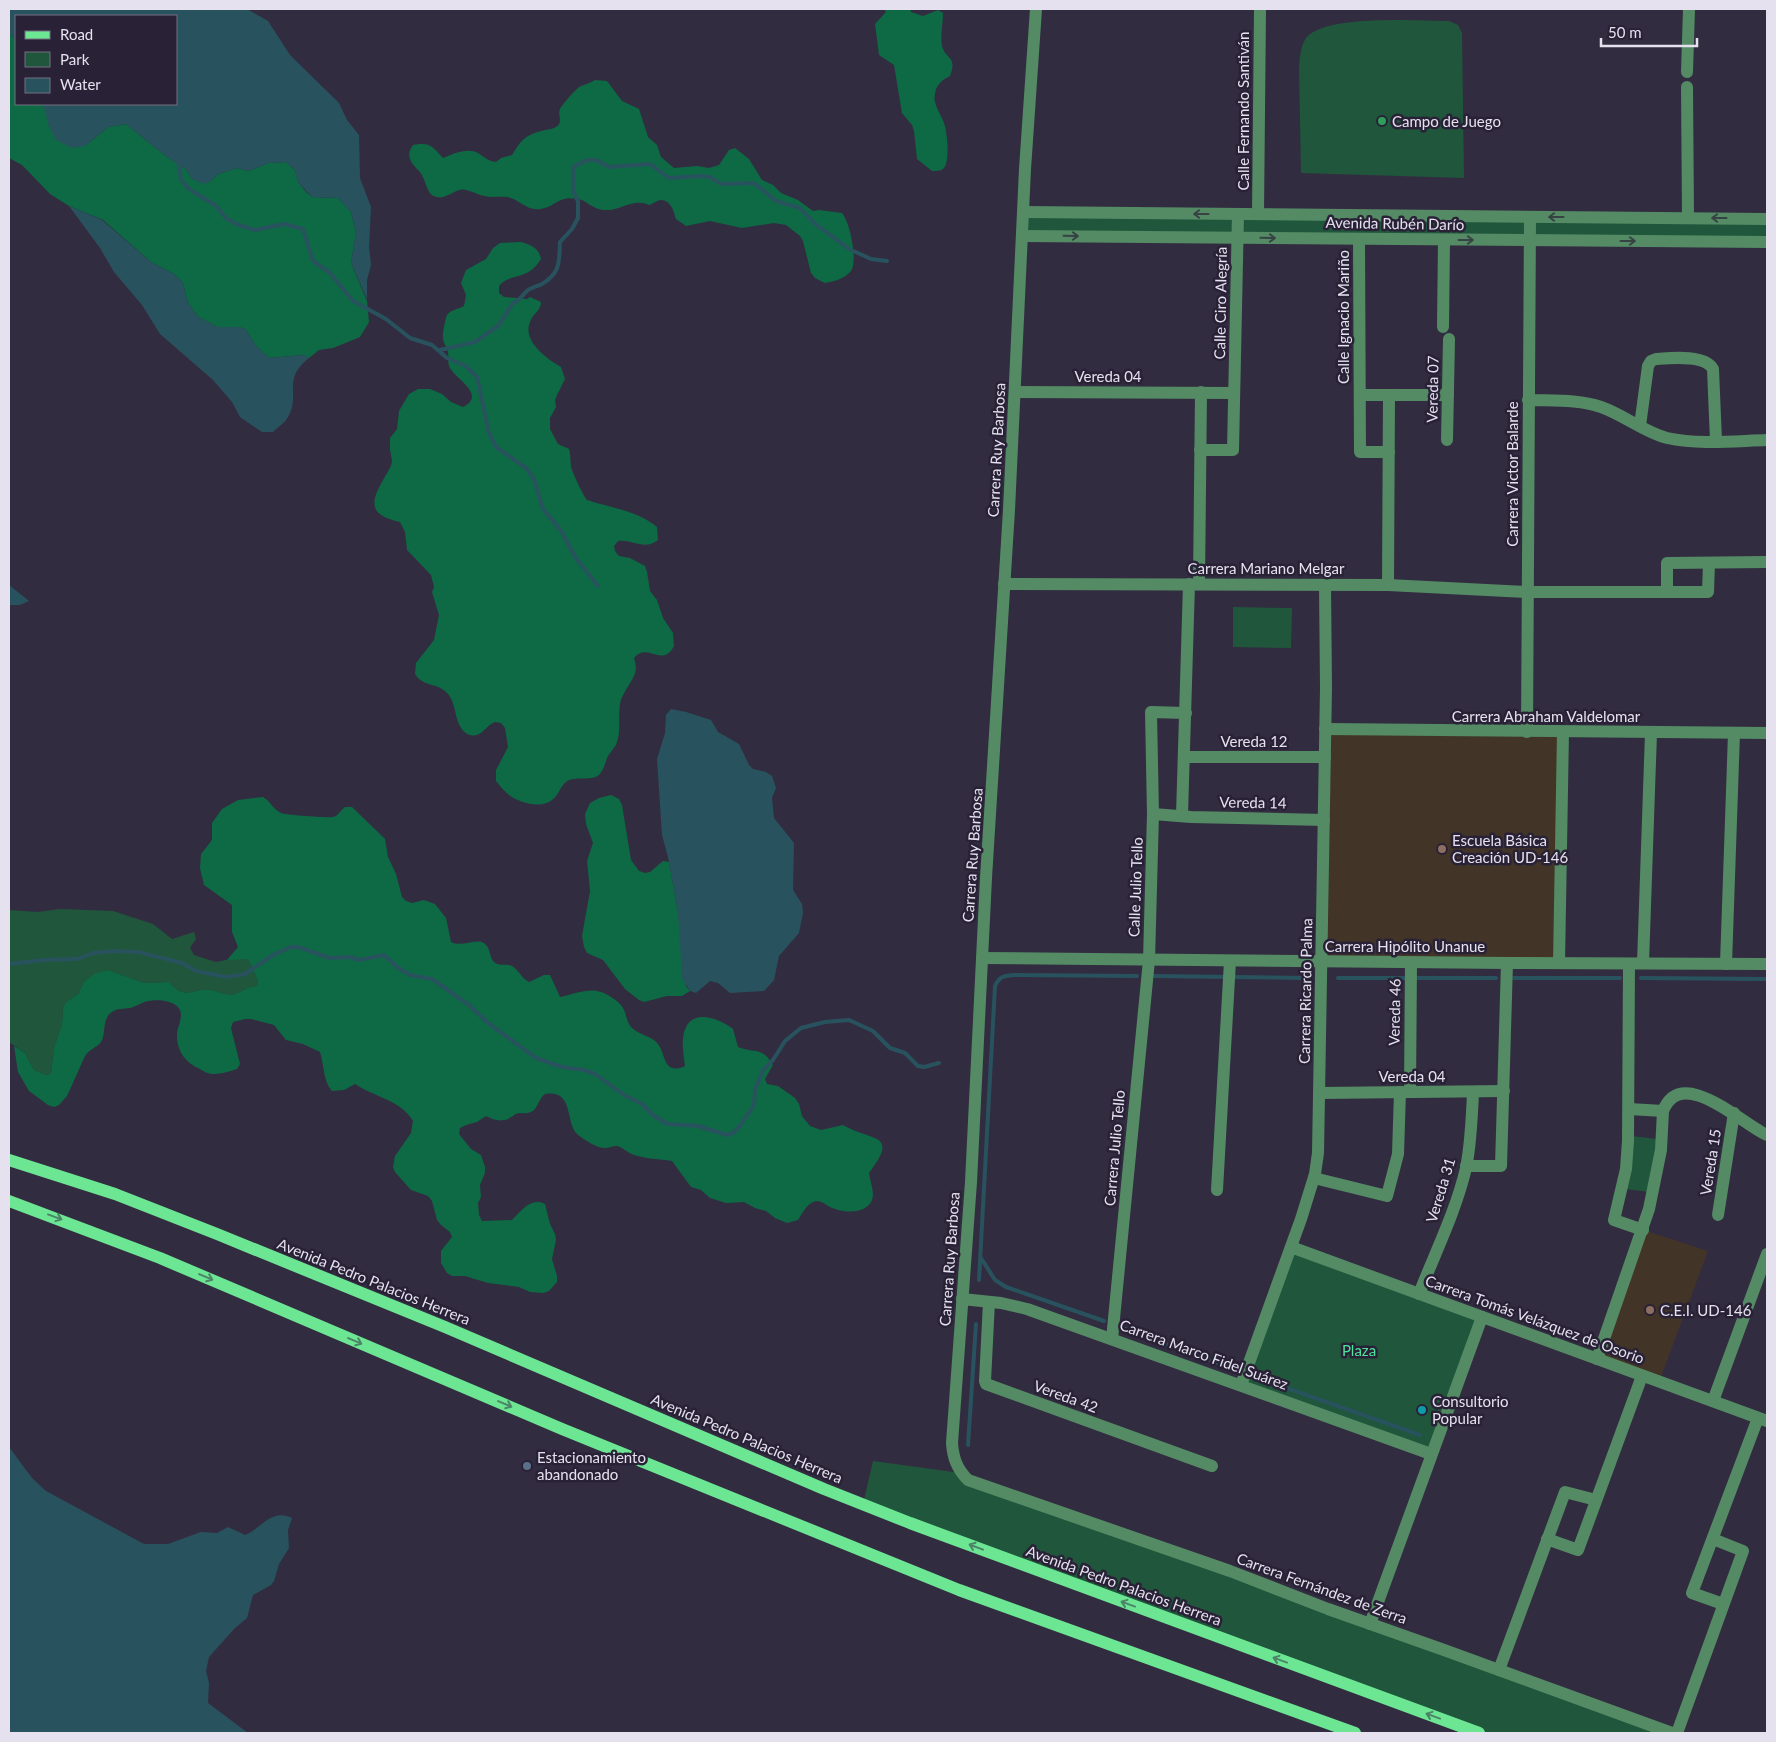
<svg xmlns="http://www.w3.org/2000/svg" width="1776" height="1742" viewBox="0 0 1776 1742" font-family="Lato,sans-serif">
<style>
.education{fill:#423527}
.green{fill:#20563b}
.forest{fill:#0d6a44}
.water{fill:#28535e}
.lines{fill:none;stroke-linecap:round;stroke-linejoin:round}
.stream{stroke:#28535e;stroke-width:4}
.minor{stroke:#548b64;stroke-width:12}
.major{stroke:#6de694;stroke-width:12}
.oneway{stroke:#364244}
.oneway2{stroke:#4b8466}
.leisure-dot{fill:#2e9e5b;stroke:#292237;stroke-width:2}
.education-dot{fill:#8d6e63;stroke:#292237;stroke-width:2}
.culture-dot{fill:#0f9aa8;stroke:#292237;stroke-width:2}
.service-dot{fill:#5c6f8a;stroke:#292237;stroke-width:2}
.labels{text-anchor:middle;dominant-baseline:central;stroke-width:5;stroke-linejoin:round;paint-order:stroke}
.street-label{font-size:15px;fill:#e5e1ef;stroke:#292237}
.poi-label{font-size:15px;fill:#e5e1ef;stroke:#292237;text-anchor:start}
.park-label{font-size:15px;fill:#50e19d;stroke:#292237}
</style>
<rect width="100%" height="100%" fill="#322c41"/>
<g class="education">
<path d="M1325 729 1563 732 1559 963 1322 962Z"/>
<path d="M1643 1230 1708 1251 1659 1382 1597 1359Z"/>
</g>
<g class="green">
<path d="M1449 21 1458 25 1462 33 1464 178 1301 173 1299 68C1300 58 1300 47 1306 38 1326 14 1418 21 1449 21Z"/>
<path d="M1023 212 1767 219V242L1022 236Z"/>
<path d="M1233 607 1292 608 1291 648 1233 647Z"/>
<path d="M60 909 113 911 153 924 172 939 194 932 196 939 190 948 194 955 216 962 230 959H248L258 981 257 986C248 987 243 991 235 994 227 996 220 992 212 990 193 987 186 1002 169 982L144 983 108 970 84 982 78 994 65 1003 63 1009 62 1024 54 1048 51 1073 46 1075 34 1070 25 1053 9 1042V910L38 912Z"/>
<path d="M1632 1136 1657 1139 1650 1192 1625 1189Z"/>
<path d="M1291 1247 1482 1317 1431 1454 1241 1385Z"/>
<path d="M873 1461 961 1473 1672 1733H1479L863 1504Z"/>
</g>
<g class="forest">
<path d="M884 9H910L911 12 923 16 938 10 943 13C943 23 940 36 942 46 945 59 958 56 950 76 942 80 937 84 935 93 932 103 941 114 944 123 947 132 951 162 943 169 940 171 935 171 932 171L917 159 914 131 912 125 902 113 894 65 879 55 875 24 886 12Z"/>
<path d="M9 33 16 40V104H43L45 107 49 126 85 146 108 127 126 124 166 156 186 169 192 179 209 182 218 174 237 168 249 171 268 163 286 162 295 170 298 182 307 193 313 197 338 198 351 212 356 233 351 263 367 301 369 322 360 337 333 348 319 350 309 358 303 355 269 358 256 346 246 330 240 327H217L197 316 187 301 183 283 174 274 151 262 103 220 69 206 50 194 22 165 9 158Z"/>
<path d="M595 80 607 81 622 101 639 109 648 137 657 145 661 157 674 168 697 166 709 168 719 165 729 150 735 148 749 159 762 180 773 185 781 193 798 200 813 211 819 210 842 213C850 222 858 261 851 271 844 279 835 281 825 283L815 278 811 273 803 241 800 236 786 225 774 223 742 228 710 221 686 226 676 219C674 212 671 200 661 200 657 200 653 204 649 205 635 198 622 209 609 210 591 211 589 200 577 199 556 195 553 211 535 209 524 208 517 198 507 197 500 196 492 198 484 196 478 195 472 191 466 190 455 187 446 202 434 196 426 193 426 178 419 171 411 163 405 156 413 145 430 142 432 146 443 158 452 154 468 147 478 153 484 157 488 161 496 162L501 158 512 155C522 139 525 135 545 130 549 129 553 129 556 127 564 122 557 116 560 109 562 105 576 88 581 86 586 84 590 83 595 80Z"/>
<path d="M521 242C531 245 539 248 541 259 527 282 510 272 499 286V293L504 297 527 299 530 297 541 302C541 311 533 313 530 322 522 341 547 359 561 367L565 379 557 395 555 400 556 407 550 418V429L558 444 569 449C571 456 570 459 571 466 571 470 584 497 587 500 611 508 638 511 657 527L658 540C644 551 633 539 618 541L614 546 615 551 619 556 630 558 645 566 647 572 650 591 657 600 663 618 673 633 674 646C662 669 648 641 634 658 635 661 636 666 636 669 634 682 622 691 620 704 618 717 621 730 617 742 615 748 610 752 607 758 605 764 603 771 599 775 590 782 575 775 566 782 560 787 558 796 552 800 541 809 520 803 509 795 504 791 500 786 496 781V770L508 747 505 728 501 723 495 722C484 726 482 740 467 734 453 724 458 706 448 694 438 682 424 688 415 674L416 663 434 640 439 615 432 592 434 587 431 575 407 550 405 532 400 522C358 513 377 492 391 466L392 461 390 449V438L397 429 399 411 409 394 418 389H430L442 394 451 402 463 407C487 395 456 379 450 368 447 363 449 358 448 352 447 347 443 343 443 337 442 335 446 316 447 315 450 310 459 309 464 306L466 295 461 283 466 270 486 259 493 248 500 243Z"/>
<path d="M611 795 619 799 622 805 631 860 639 871 645 873 650 872 663 861 669 862 678 912 686 986 690 991 682 996H667L644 1002 639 1000 625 989 603 960 587 953 584 947 582 936 590 891 587 861 593 843 586 824 585 814 590 803 599 798Z"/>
<path d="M263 797C270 801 274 810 281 813 286 815 327 818 333 817 338 816 341 810 345 807H352L385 839 388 857 396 874 402 897 406 901 412 903 424 900 435 904 446 918 451 942C463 948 477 937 485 944 491 949 489 957 494 962 500 967 506 963 512 966 519 970 521 978 529 982L544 975H550L560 997C571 995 586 989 597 991 605 992 619 1001 623 1008 627 1015 626 1022 632 1028 639 1035 652 1036 658 1044 666 1054 663 1076 685 1066 684 1057 682 1048 683 1039 686 1007 715 1016 733 1029L738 1047C756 1054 762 1046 773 1065L765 1079 767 1084 778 1086 795 1098 799 1104 802 1116 810 1126 821 1130 843 1125C872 1142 900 1132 869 1173 870 1181 875 1193 872 1200 866 1215 842 1213 830 1207 824 1204 820 1199 813 1202 806 1205 802 1214 798 1220L787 1223 775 1218 766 1211 755 1208 744 1202 726 1203 710 1198 701 1190 691 1187 672 1161C660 1159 646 1159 634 1155 628 1153 622 1147 617 1146 613 1146 609 1148 605 1148 597 1148 584 1140 577 1134 565 1122 574 1089 545 1094 539 1098 537 1110 531 1112 527 1114 522 1113 519 1113 514 1114 512 1117 508 1119 501 1122 493 1120 486 1116L477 1122 466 1125 460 1128 459 1134 471 1149 481 1155 485 1167V1173L480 1185 481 1197 478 1203 479 1215 482 1221 512 1220C522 1210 531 1197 545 1204L550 1224 555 1234 556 1240 552 1259 557 1276V1282L549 1291 543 1293 530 1292 519 1287 488 1283 465 1276H452L447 1273 441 1263V1251L452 1237 450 1232 441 1225 437 1220 432 1201 428 1196 411 1190 395 1172 393 1167 395 1156 411 1133 413 1121C401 1100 374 1097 355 1084L344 1090 332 1091C323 1081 324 1064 320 1052L303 1044 286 1040 274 1025 251 1019H245L233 1022 231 1028 240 1064 237 1069C230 1071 222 1074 214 1074 209 1074 204 1072 200 1069 185 1063 176 1050 177 1033 178 1025 183 1018 180 1010 175 1000 158 999 148 1001 142 1002 137 1006 130 1008 124 1009 117 1008 112 1012 102 1019 106 1031 102 1040 99 1047 89 1049 85 1056L67 1096 59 1105 54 1107 48 1105 29 1091 18 1072 14 1046 25 1053 34 1070 46 1075 51 1073 54 1048 62 1024 63 1009 65 1003 78 994 84 982 94 974 108 970 144 983 169 982C186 1002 193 987 212 990 220 992 227 996 235 994 244 991 247 987 257 986L258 981 248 959 227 960 238 947 232 932V905L204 885 200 868 201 854 212 840V823L222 809 238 800Z"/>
</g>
<g class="water">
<path d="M9 9H247L268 21 290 55 339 103 347 120 359 135 360 178 371 207 369 247 371 265 367 280V299L351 263 356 233 351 212 338 198 313 197 308 193 298 182 295 170 286 162 268 163 249 171 237 168 218 174 209 182 203 184 192 179 186 169 166 156 126 124 108 127 85 146 72 148 56 140 49 126 43 104H176V16H16V40L9 33Z"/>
<path d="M69 206 102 220 151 262 174 274 183 283 187 301 197 316 217 327H240L246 330 256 346 269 358 304 355 309 358C282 379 300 394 289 415 286 422 278 427 273 432H262L240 417 232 402 213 380 160 334 142 305 114 272 100 248Z"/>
<path d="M9 585 29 601 20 605H9Z"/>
<path d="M671 709 686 712 711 720 718 732 739 744 749 765 753 769 766 772 772 776 776 788 772 798 774 818 794 843 793 890 802 904 803 913 799 933 779 956 774 980 764 991 730 993 718 983 710 981 696 993 690 991 682 978 678 912 668 857 662 835 657 759 665 733 666 715Z"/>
<path d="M9 1447 32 1478 46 1491 144 1544H168L201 1532 217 1533 228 1527 245 1535C261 1529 271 1508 292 1518L288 1530 289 1548 279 1564 274 1581 271 1585 253 1595 247 1618 234 1629 209 1657 206 1671 209 1683 208 1703 248 1733H9Z"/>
</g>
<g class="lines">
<g class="stream">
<path d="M178 161 181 179 185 185 192 191 215 205 226 218 236 224 255 230 284 224 303 229 313 261 330 273 353 301 386 319 410 338 432 345 447 358 466 366 477 377 489 433 496 447 526 468 534 479 543 509 562 532 575 557 598 586"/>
<path d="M440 350 475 342 498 326 513 303C520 301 522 295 528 290 532 287 538 286 542 284 561 273 559 261 560 242L572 229 578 218V201L573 191V167L587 160H596L609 167 650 164 669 178 700 176 710 177 721 184 754 183 776 201 800 208 814 223 849 249 871 259 887 261"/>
<path d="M9 964 43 960 77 959 93 953 114 951 138 952 182 963 196 971 226 977 245 974 273 955 291 947H298L330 958 350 957 359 960 384 955 397 967 410 975 432 979 469 1005 488 1023 536 1058 562 1067 584 1070 595 1074 624 1095 642 1104 653 1115 667 1124 698 1126 727 1135 733 1133 740 1126 754 1105 755 1090 763 1070 773 1060 785 1041 801 1028 825 1022 849 1020 873 1031 890 1048 905 1053 918 1066 924 1067 939 1063"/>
<path d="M1153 976 1308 978"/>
<path d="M1338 978H1496"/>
<path d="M1514 978H1620"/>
<path d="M1641 978 1767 979"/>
<path d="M981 1258 995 1280 1006 1287 1104 1321"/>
<path d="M979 1280 995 986C999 977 1003 976 1013 975L1137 976"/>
<path d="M1122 1328 1232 1368"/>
<path d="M1253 1376 1420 1435"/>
<path d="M968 1445 976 1324"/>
</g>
<g class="minor">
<path d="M1036 9 1025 169 1009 510 986 878 971 1182 952 1443C953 1458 957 1469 968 1480L1230 1571 1328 1609 1444 1650 1672 1733"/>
<path d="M1687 72 1689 9"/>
<path d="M1687 87 1688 218"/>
<path d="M1023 212 1767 219"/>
<path d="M1258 214 1260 9"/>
<path d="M1022 236 1767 242"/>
<path d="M1359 239 1360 452H1389"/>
<path d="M1443 327 1444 240"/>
<path d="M1015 392 1234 393"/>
<path d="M1360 395H1448"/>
<path d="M1528 400C1552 401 1578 399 1601 407 1624 415 1644 432 1667 438 1700 445 1734 441 1767 440"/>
<path d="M1640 426 1648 366 1651 361 1656 359C1670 358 1705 354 1713 369L1716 441"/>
<path d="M1447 440 1449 339"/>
<path d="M1200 450H1233L1238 214"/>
<path d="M1004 584 1388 585 1528 592H1708L1709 563"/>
<path d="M1199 584 1201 392"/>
<path d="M1388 585 1389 395"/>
<path d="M1667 592V563L1767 562"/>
<path d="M1325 729 1767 733"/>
<path d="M1527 732 1530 217"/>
<path d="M1184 757H1325"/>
<path d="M1153 814 1191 817 1324 820"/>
<path d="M1182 815 1189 584"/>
<path d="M982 958 1507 963 1767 964"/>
<path d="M1559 963 1563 732"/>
<path d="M1643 963 1651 733"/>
<path d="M1629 964 1628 1141 1626 1169 1614 1220 1643 1230"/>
<path d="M1726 964 1734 733"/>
<path d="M1410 1092 1411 963"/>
<path d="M1320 1093 1504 1091"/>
<path d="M1629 1109 1663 1111"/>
<path d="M1466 1166H1501L1507 963"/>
<path d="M1314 1178 1387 1196 1398 1154 1400 1092"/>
<path d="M1217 1190 1230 961"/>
<path d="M1718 1215 1734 1113"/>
<path d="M1291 1247 1767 1421"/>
<path d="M1419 1294C1435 1253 1456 1211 1466 1168 1471 1143 1472 1117 1473 1092"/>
<path d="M962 1299 1001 1303 1027 1309 1431 1454"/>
<path d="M989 1302 985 1381 986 1384 1212 1466"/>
<path d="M1112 1339 1149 960 1153 814 1151 712 1186 713"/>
<path d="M1597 1359 1649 1209 1661 1150 1663 1111C1682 1064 1743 1125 1767 1135"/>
<path d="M1241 1385 1301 1219 1315 1174 1318 1153 1326 688 1325 585"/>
<path d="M1713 1401 1767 1254"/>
<path d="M1547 1539 1578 1550 1642 1376"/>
<path d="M1723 1604 1692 1593 1758 1418"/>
<path d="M1370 1624 1482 1317"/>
<path d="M1499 1670 1565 1492 1596 1500"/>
<path d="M1677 1733 1743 1551 1713 1539"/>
</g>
<g class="major">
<path d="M9 1160 115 1194 217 1234 445 1327 824 1489 910 1523 1479 1733"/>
<path d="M9 1201 160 1258 562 1429 959 1590 1355 1733"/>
</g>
</g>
<defs><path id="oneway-shaft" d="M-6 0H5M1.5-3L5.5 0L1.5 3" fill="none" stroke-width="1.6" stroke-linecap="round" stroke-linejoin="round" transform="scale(1.25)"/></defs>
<g class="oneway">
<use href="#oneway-shaft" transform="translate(1201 214) rotate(-180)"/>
<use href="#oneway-shaft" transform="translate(1556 217) rotate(-180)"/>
<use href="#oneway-shaft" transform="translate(1719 218) rotate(-180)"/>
<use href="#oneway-shaft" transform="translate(1071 236) rotate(1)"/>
<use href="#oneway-shaft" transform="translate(1268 238) rotate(1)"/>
<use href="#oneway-shaft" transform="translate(1466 240)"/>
<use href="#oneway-shaft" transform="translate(1628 241)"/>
</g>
<g class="oneway2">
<use href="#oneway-shaft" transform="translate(55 1217) rotate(20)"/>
<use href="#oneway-shaft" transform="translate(206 1277) rotate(23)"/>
<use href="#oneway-shaft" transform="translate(355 1341) rotate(23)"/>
<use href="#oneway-shaft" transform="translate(505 1404) rotate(23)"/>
<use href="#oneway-shaft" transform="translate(976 1547) rotate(-159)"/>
<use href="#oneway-shaft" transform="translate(1128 1604) rotate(-160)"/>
<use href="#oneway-shaft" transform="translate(1280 1660) rotate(-160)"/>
<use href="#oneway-shaft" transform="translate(1433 1716) rotate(-160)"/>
</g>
<circle class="leisure-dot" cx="1382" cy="121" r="5"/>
<g class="education-dot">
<circle cx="1442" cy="849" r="5"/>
<circle cx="1650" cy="1310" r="5"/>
</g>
<circle class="culture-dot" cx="1422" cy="1410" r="5"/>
<circle class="service-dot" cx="527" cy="1466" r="5"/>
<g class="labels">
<g class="street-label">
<text transform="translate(1243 111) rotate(-90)">Calle Fernando Santiván</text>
<text transform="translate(1395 223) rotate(1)">Avenida Rubén Darío</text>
<text transform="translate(1220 303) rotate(-89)">Calle Ciro Alegría</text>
<text transform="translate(1343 317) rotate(-90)">Calle Ignacio Mariño</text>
<text x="1108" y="376">Vereda 04</text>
<text transform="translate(1432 389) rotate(-89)">Vereda 07</text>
<text transform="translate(996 450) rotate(-87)">Carrera Ruy Barbosa</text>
<text transform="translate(1512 474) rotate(-90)">Carrera Victor Balarde</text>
<text x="1266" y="568">Carrera Mariano Melgar</text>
<text x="1546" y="716">Carrera Abraham Valdelomar</text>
<text x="1254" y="741">Vereda 12</text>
<text transform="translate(1253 802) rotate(1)">Vereda 14</text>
<text transform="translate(972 855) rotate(-86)">Carrera Ruy Barbosa</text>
<text transform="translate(1135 887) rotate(-88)">Calle Julio Tello</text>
<text x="1405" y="946">Carrera Hipólito Unanue</text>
<text transform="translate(1305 991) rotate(-89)">Carrera Ricardo Palma</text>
<text transform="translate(1394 1012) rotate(-89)">Vereda 46</text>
<text x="1412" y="1076">Vereda 04</text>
<text transform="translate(1114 1148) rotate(-85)">Carrera Julio Tello</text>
<text transform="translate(1710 1162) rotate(-81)">Vereda 15</text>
<text transform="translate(1440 1190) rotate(-73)">Vereda 31</text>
<text transform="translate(949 1259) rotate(-86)">Carrera Ruy Barbosa</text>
<text transform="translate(374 1281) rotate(22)">Avenida Pedro Palacios Herrera</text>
<text transform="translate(1535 1319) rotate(20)">Carrera Tomás Velázquez de Osorio</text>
<text transform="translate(1204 1354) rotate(20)">Carrera Marco Fidel Suárez</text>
<text transform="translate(1066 1396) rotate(20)">Vereda 42</text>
<text transform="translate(747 1438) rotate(23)">Avenida Pedro Palacios Herrera</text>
<text transform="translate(1124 1585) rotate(20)">Avenida Pedro Palacios Herrera</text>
<text transform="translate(1322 1588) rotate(20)">Carrera Fernández de Zerra</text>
</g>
<g class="poi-label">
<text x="1392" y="121">Campo de Juego</text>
<text x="1452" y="840">Escuela Básica<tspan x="1452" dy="17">Creación UD-146</tspan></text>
<text x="1660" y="1310">C.E.I. UD-146</text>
<text x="1432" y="1401">Consultorio<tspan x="1432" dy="17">Popular</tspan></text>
<text x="537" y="1457">Estacionamiento<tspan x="537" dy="17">abandonado</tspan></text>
</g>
<g class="park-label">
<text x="1359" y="1350">Plaza</text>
</g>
</g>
<rect width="1776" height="1742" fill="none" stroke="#e5e1ef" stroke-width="20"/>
<rect x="15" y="15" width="162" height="90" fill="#292237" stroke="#746e81"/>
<rect x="25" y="31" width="25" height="8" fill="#6de694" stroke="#746e81"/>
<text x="60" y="40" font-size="15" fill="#e5e1ef">Road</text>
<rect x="25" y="52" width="25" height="15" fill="#20563b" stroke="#746e81"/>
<text x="60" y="65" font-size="15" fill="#e5e1ef">Park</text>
<rect x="25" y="78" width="25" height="15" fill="#28535e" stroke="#746e81"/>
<text x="60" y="90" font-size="15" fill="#e5e1ef">Water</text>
<path d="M1601 38v8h96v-8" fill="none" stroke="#e5e1ef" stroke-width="2.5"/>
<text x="1608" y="38" font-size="15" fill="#e5e1ef" stroke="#292237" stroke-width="4" paint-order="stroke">50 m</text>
</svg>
